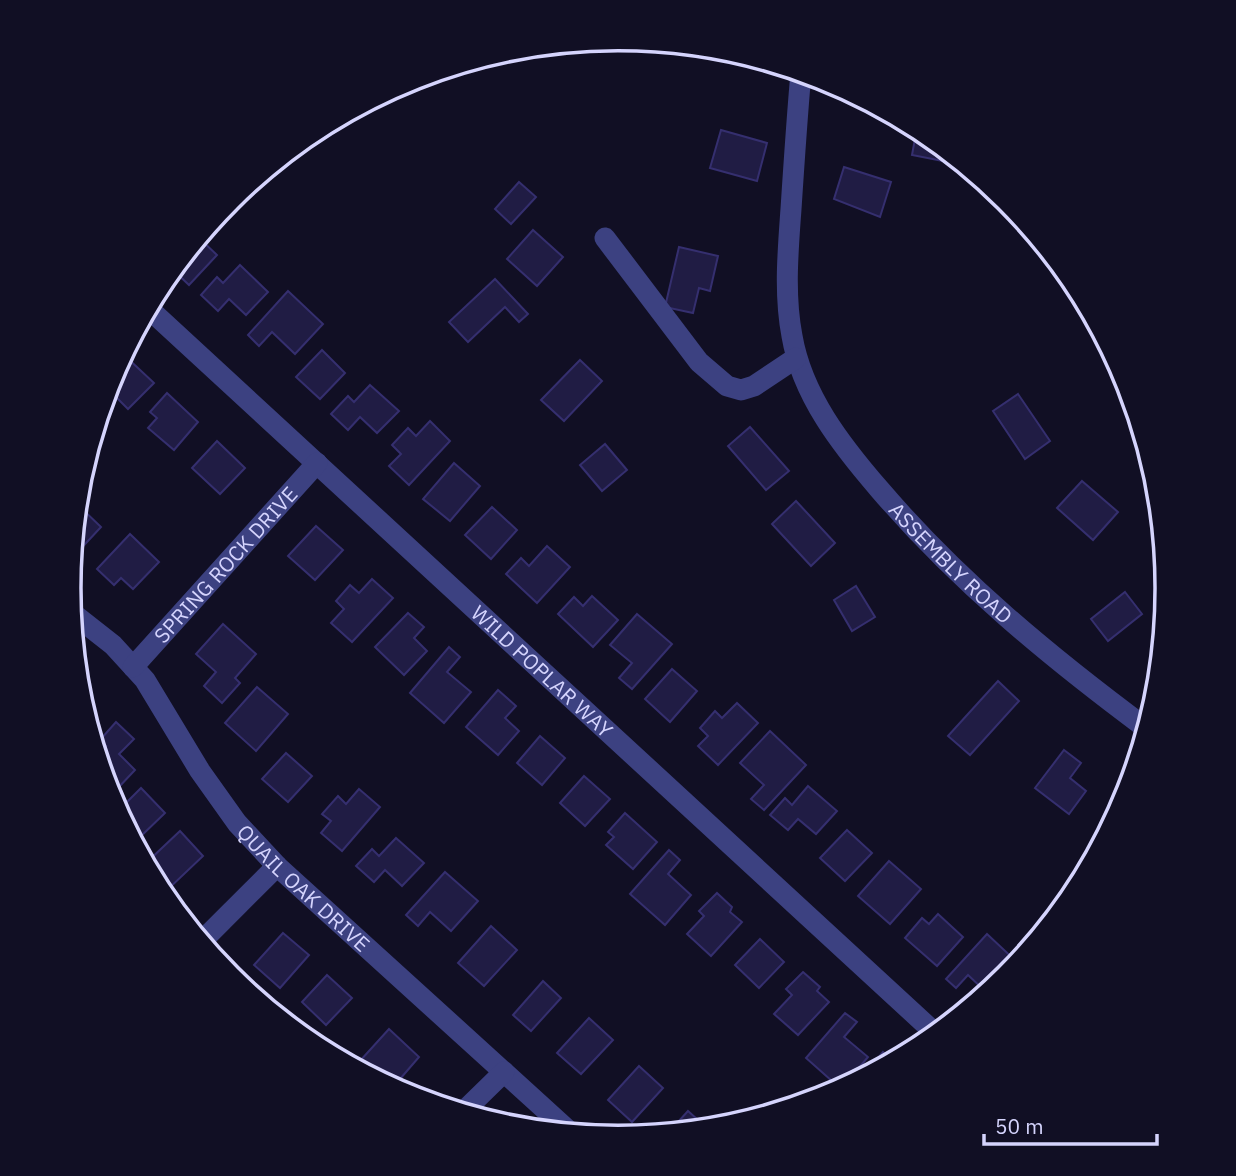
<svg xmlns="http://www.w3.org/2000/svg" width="1236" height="1176" viewBox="0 0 1236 1176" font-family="'IBM Plex Sans',sans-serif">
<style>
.building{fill:#201c44;stroke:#352f6f;stroke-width:2}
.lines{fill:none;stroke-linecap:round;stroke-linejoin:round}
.street{stroke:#3c4181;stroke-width:21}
.labels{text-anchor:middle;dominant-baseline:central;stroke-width:6;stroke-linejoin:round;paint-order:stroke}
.street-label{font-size:21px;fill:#d5d4fd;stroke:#110f24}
.rim{fill:none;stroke:#d5d4fd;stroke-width:3.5}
</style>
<rect width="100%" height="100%" fill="#110f24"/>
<g class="building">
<path d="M917 128 945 149 943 161 912 155Z"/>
<path d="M721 130 767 143 757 181 710 168Z"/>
<path d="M844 167 891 182 880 217 834 199Z"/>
<path d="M519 182 536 197 511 224 495 209Z"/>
<path d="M533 230 563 257 537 286 507 259Z"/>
<path d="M198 237 217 255 189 285 172 269Z"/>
<path d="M679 247 718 256 710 291 699 288 693 313 665 307Z"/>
<path d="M240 265 268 292 246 315 229 299 218 311 201 295 217 277 223 283Z"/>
<path d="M495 279 528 314 519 322 505 307 468 342 449 322Z"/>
<path d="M288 291 323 324 295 354 272 332 259 346 248 335Z"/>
<path d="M322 350 345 373 320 399 296 377Z"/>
<path d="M123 354 154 383 128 409 107 388Z"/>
<path d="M580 360 602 381 564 421 541 400Z"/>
<path d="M370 385 399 411 377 433 360 417 348 430 331 414 348 396 354 402Z"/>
<path d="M167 393 198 422 174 450 148 428 157 418 150 412Z"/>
<path d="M1018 394 1050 441 1025 459 993 411Z"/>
<path d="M430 421 450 441 409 485 389 466 401 454 392 445 408 428 416 436Z"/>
<path d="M750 427 789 471 766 490 728 446Z"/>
<path d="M217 441 245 468 220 494 192 468Z"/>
<path d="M605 444 627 470 602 491 580 465Z"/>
<path d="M454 463 480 486 450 521 423 499Z"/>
<path d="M1082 481 1118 512 1093 540 1057 508Z"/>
<path d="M796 501 835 543 811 566 772 524Z"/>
<path d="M77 504 101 527 74 556 72 554Z"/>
<path d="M492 507 517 530 491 559 465 535Z"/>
<path d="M316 526 343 550 315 580 288 556Z"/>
<path d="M130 534 159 562 133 589 121 578 114 585 97 569Z"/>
<path d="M547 546 570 567 537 603 506 574 521 558 529 566Z"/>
<path d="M372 579 393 598 352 642 331 623 344 609 336 601 350 585 359 593Z"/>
<path d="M856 586 875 617 852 631 834 600Z"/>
<path d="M1125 592 1142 614 1108 641 1091 619Z"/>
<path d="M592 596 618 620 593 647 558 614 574 597 583 606Z"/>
<path d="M408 613 424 627 414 638 427 651 404 675 375 647Z"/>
<path d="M637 614 672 644 632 689 619 678 632 663 610 645Z"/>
<path d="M223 624 256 654 235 678 240 683 222 703 204 686 216 672 196 654Z"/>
<path d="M449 647 460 657 447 672 471 692 444 723 410 693Z"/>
<path d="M672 669 697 691 670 722 645 699Z"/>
<path d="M998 681 1019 701 970 755 948 736Z"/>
<path d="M257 687 288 714 256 751 225 723Z"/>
<path d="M498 690 516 706 505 718 519 731 498 755 466 727Z"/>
<path d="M737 703 758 723 718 765 698 746 708 736 700 728 715 711 722 718Z"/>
<path d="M116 722 134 739 119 754 135 770 116 790 105 780 97 755 106 746 100 740Z"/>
<path d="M770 731 806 765 764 810 751 799 764 785 740 763Z"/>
<path d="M540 736 565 758 542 785 517 763Z"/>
<path d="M1064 750 1081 763 1070 778 1086 791 1069 814 1035 788Z"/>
<path d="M286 753 312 776 288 802 262 779Z"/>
<path d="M584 776 610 799 585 826 560 803Z"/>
<path d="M808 786 837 811 816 834 798 819 788 830 770 815 785 798 792 805Z"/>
<path d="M141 788 165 813 139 838 123 822 117 812Z"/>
<path d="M359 789 380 807 342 851 321 833 331 821 322 814 338 796 346 804Z"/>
<path d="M1126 795V799L1099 848 1092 843Z"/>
<path d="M625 813 657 842 633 869 606 845 614 837 608 832Z"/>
<path d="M847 830 872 853 845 881 820 858Z"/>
<path d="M180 831 203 856 163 894 145 864Z"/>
<path d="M396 838 424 863 402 886 385 870 374 882 356 866 372 849 379 856Z"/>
<path d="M669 850 680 860 668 874 691 895 665 925 630 894Z"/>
<path d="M889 861 921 889 890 924 858 896Z"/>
<path d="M445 872 478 901 451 931 430 912 418 926 406 915Z"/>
<path d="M717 893 732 907 730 912 742 922 711 956 687 934 704 916 699 911Z"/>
<path d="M938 914 963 937 937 966 905 938 922 918 929 924Z"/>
<path d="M491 926 517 950 484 986 458 963Z"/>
<path d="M283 933 309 955 280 988 254 965Z"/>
<path d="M987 934 1018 963 1006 977 987 993 968 975 956 988 946 979Z"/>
<path d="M760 939 784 962 759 988 735 965Z"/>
<path d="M803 972 820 987 817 991 829 1002 798 1035 774 1014 792 995 786 989Z"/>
<path d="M327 975 352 998 326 1025 302 1002Z"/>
<path d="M543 981 561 998 531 1031 513 1015Z"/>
<path d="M845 1013 857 1022 844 1037 868 1057 841 1089 806 1058Z"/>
<path d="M589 1018 613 1040 581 1074 557 1053Z"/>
<path d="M389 1029 419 1057 400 1079 413 1091 409 1096 378 1080 359 1062Z"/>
<path d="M883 1052 893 1061 871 1073 868 1070Z"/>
<path d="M639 1066 663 1088 632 1122 608 1100Z"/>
<path d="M688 1111 708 1129 668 1133Z"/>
</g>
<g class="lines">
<g class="street">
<path id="s1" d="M801 72C797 118 794 163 791 209 788 251 784 294 792 336 802 395 841 445 880 490 958 581 1050 657 1147 729"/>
<path d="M605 238 699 362 727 386 741 390 754 386 796 358"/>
<path id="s2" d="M148 308 936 1034"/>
<path id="s3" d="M71 612 113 645 145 680 200 771 237 823 277 866 571 1133"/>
<path id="s4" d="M133 667 317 463"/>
<path d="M201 942 277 866"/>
<path d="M463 1112 504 1072"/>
</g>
</g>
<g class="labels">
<g class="street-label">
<text stroke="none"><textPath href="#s1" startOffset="546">ASSEMBLY ROAD</textPath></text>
<text stroke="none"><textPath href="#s4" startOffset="138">SPRING ROCK DRIVE</textPath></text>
<text stroke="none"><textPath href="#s2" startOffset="536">WILD POPLAR WAY</textPath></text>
<text stroke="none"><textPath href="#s3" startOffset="364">QUAIL OAK DRIVE</textPath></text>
</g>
</g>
<path d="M0 0H1236V1176H0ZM81 588a537 537 0 1 1 1074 0a537 537 0 1 1-1074 0Z" fill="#110f24" fill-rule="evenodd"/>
<path class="rim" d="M81 588a537 537 0 1 1 1074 0a537 537 0 1 1-1074 0Z"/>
<path d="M984 1134v10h173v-10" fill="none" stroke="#d5d4fd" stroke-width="3.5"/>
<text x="995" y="1134" font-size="21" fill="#d5d4fd" stroke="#110f24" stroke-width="5" paint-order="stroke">50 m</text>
</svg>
